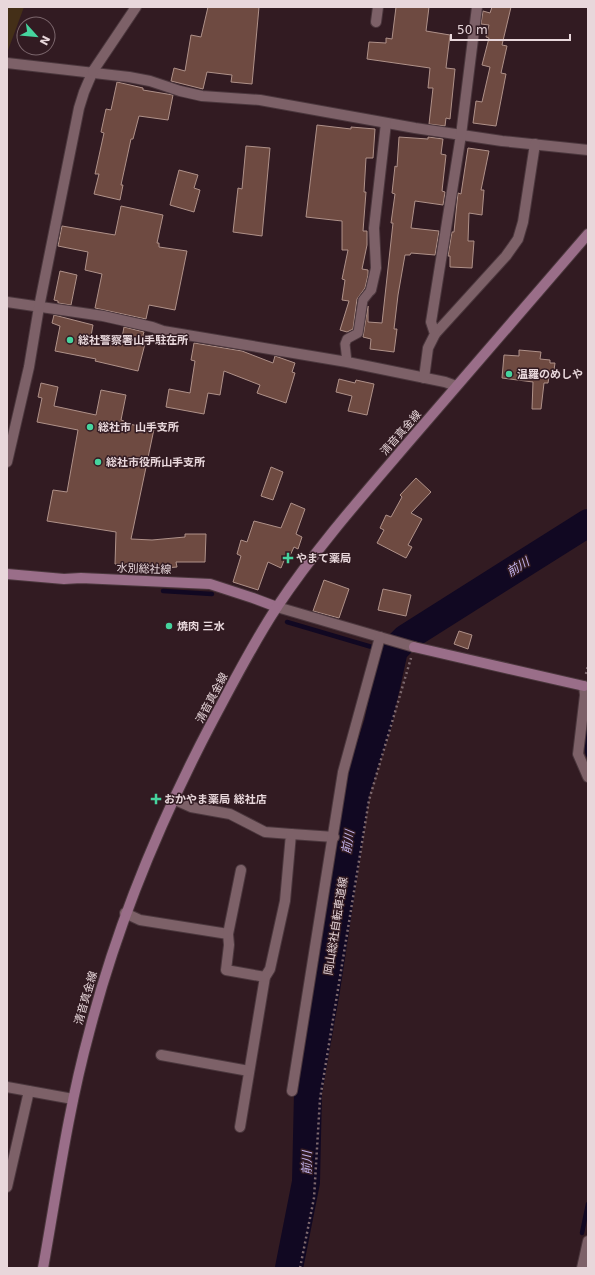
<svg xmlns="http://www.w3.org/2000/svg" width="595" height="1275" viewBox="0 0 595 1275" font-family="'DejaVu Sans','Noto Sans JP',sans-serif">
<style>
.green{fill:#442f18}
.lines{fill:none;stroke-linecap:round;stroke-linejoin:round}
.stream{stroke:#110822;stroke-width:4.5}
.river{stroke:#110822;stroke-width:28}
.building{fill:#6e4a41;stroke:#af9189}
.service-casing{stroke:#4b373d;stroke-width:11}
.minor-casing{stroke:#4b373d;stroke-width:12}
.tertiary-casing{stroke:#4b373d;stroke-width:12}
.secondary-casing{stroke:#4b373d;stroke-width:12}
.path{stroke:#7e696f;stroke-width:2.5;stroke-dasharray:2 3;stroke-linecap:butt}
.service{stroke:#7d6168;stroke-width:9}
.minor{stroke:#7d6168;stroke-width:10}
.tertiary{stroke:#7d6168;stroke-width:10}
.secondary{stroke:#9a6e89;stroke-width:10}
.poi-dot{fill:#46d49e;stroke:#321b22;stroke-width:1.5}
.labels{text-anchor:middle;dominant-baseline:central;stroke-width:3;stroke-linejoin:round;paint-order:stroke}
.poi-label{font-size:11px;font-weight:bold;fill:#e8d7db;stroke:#321b22;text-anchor:start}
.street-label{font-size:11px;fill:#e8d7db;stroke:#321b22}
.water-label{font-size:12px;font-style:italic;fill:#c5b5ef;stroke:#321b22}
</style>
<rect width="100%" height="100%" fill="#321b22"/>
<path class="green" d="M7 7H24L7 53Z"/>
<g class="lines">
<g class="stream">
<path d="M163 591 212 594"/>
<path d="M287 622 382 650 392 657"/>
<path d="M588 725 585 743 588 755"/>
<path d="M582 1233 588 1204"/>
</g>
<path class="river" d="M289 1268 306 1182 308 1092 326 990 356 791 378 723 394 650 406 638 588 523"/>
</g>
<g class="building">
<path d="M208 7H259L252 84 231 82 232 75 207 72 203 89 171 81 174 68 185 71 191 35 201 37Z"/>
<path d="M396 7H429L426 31 450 35 446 68 455 69 450 119 446 118 445 126 429 124 433 88H428L430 68 367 59 369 42 386 43V38L392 39Z"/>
<path d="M492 7H511L502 45 507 46 501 73 506 74 496 126 473 123 476 101 482 102 490 67 482 65 489 38 486 37 489 25 481 24 483 11 490 13Z"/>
<path d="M117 82 143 88V90L173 95 168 120 139 116 133 139H131L121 185H123L120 200 94 194 99 174H95L104 133 101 132 106 109 111 110Z"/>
<path d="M317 125 351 129V127L375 129 373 158H366L364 192H366L363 231H367V245L362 269 368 270V275L365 288 357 299 353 329 347 332 340 330 349 301 342 300 345 280 342 279 348 250H342V221L306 217Z"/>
<path d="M399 137 428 139V137L443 139 441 154 446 155 442 191 445 192 443 205 415 201 411 228 439 231 435 255 411 253 410 255H405L398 295 394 329H397L394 352 370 349 371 339 363 337 368 306V322L382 323 393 223H391L395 194 392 193 395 166 397 167Z"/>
<path d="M246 146 270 148 262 236 233 232 238 188 242 189Z"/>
<path d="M468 148 489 151 481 190H484L482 215 469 213 468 241H474L472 268 450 267V256H448L452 232H454L458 193 461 194Z"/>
<path d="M179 170 198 175 194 188 200 190 194 212 170 205Z"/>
<path d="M121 206 163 215 157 243H159V247L187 251 175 310 149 305 146 319 95 308 102 274 85 270 88 252 58 246 62 226 115 235Z"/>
<path d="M60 271 77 275 71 305 58 303V301L54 300Z"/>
<path d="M54 315 93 325 91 336 121 343 124 327 144 332 143 335 147 336 138 371 95 361 96 359 55 351 60 326 52 323Z"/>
<path d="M194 343 242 351 273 363 275 356 295 363 292 372 295 373 286 403 257 393 260 385 224 371 220 395 208 393 204 414 166 407 169 389 190 393 195 361 191 360Z"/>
<path d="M519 350 541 352 540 359 550 360V363H555L553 377H549L548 383H544L541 409H532L533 382 502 378 504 355 519 356Z"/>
<path d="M339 379 355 383 356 380 374 384 367 415 348 411 352 396 336 392Z"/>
<path d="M41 383 58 387 54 406 96 415 101 390 126 395 121 420 124 421V423L154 429 131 539 152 540 185 537V534H206L205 562H176L177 567 153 569V566L115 564 116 532 47 521 53 490 67 492 78 430 37 422 42 398 38 397Z"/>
<path d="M271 467 283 472 273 500 261 496Z"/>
<path d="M416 478 431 492 411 513 422 519 408 545 412 547 406 558 377 543 384 530 380 528 386 515 391 517 402 497 400 495Z"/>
<path d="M291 503 305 509 296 534 302 537 298 549 294 547 288 560 285 558 281 568 268 562 258 590 233 582 241 556 237 554 241 540 247 542 254 521 281 528Z"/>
<path d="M324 580 349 589 339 618 313 611Z"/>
<path d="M383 589 411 595 406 616 378 610Z"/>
<path d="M459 631 472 635 468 649 454 644Z"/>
</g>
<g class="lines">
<defs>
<path id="service" d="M347 362 345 344 347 339 358 333 363 300 371 290"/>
<g id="minor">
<path d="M376 22 378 7"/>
<path d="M7 63 129 77 150 81 180 91 202 96 260 100 415 128 502 141 588 150"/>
<path d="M371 290 376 268 374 228 386 123"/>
<path d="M7 302 103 316 152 327 163 331 347 362 445 382 456 386"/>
<path d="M435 334 506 256 518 239 523 222 535 144"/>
<path d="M424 378 428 348 435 334 431 322 461 135 477 7"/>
<path d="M7 462 29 367 39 307 79 108 84 92 93 71"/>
<path d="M277 607 414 647"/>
<path d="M584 686 585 695 578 754 588 777"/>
<path d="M173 799 191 807 230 814 265 832 291 834 285 901 270 969 265 977 240 1127"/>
<path d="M291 834 334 837"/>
<path d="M125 913 140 920 228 934 229 945 226 970 265 977"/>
<path d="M228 934 241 870"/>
<path d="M161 1055 249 1071"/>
<path d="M7 1087 73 1099"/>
<path d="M292 1091 343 772 380 637"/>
<path d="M7 1187 29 1091"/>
<path d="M582 1268 588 1241"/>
</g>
<path id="tertiary" d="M93 71 136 7"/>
<g id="secondary">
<path d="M7 574 64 579 81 578 210 584 253 598 277 607"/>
<path d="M414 647 584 686"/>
<path d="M43 1268C57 1190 68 1110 89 1033 117 924 160 821 212 722 233 683 253 643 277 607 317 547 365 493 412 438 470 370 529 302 588 234"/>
</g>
</defs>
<use href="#service" class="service-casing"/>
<use href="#minor" class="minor-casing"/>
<use href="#tertiary" class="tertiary-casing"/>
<use href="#secondary" class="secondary-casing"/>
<g class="path">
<path d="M586 674 588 665"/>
<path d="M300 1268 314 1198 320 1099 369 800 411 658"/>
</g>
<use href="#service" class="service"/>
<use href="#minor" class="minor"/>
<use href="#tertiary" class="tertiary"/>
<use href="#secondary" class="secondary"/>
</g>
<g class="poi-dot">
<circle cx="70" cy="340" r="4"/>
<circle cx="509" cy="374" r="4"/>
<circle cx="90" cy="427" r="4"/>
<circle cx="98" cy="462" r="4"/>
<path d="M286 552h4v4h4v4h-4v4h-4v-4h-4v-4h4z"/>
<circle cx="169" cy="626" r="4"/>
<path d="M154 793h4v4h4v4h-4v4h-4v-4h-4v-4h4z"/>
</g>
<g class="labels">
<g class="poi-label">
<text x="78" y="340">総社警察署山手駐在所</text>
<text x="517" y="374">温羅のめしや</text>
<text x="98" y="427">総社市 山手支所</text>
<text x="106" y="462">総社市役所山手支所</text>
<text x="296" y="558">やまて薬局</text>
<text x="177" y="626">焼肉 三水</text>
<text x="164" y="799">おかやま薬局 総社店</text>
</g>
<g class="street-label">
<text transform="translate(401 433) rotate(-49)">清音真金線</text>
<text transform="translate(144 569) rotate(2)">水別総社線</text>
<text transform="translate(212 698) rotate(-62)">清音真金線</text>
<text transform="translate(336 926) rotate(-81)">岡山総社自転車道線</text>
<text transform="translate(86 998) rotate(-74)">清音真金線</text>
</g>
<g class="water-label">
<text transform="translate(518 567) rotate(-32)">前川</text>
<text transform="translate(348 842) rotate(-81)">前川</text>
<text transform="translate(307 1163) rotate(-89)">前川</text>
</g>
</g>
<rect width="595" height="1275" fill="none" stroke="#e8d7db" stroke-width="16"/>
<g transform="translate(36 36) rotate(117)"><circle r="19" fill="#321b22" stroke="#7b666c"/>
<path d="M0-3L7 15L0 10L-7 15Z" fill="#46d49e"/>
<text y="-6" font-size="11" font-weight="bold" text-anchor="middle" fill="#e8d7db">N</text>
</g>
<path d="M451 34v6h119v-6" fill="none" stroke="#e8d7db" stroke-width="2"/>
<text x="457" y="34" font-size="12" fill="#e8d7db" stroke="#321b22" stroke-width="3" paint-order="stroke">50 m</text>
</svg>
